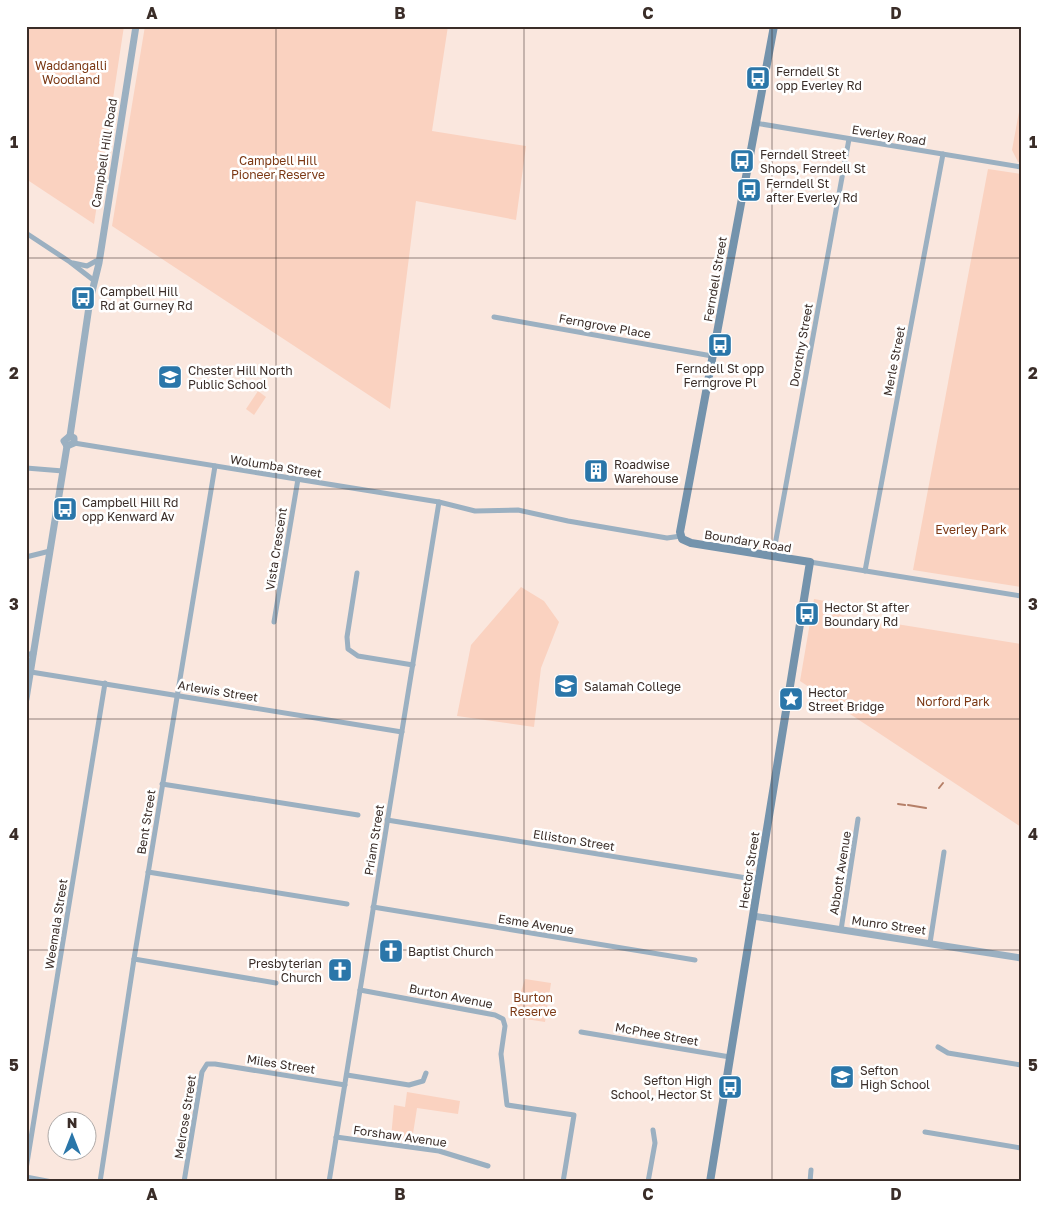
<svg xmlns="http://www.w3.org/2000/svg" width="1047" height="1208" viewBox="0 0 1047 1208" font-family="'Golos Text',sans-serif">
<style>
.green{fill:#fad2c0}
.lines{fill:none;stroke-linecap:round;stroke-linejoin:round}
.stream{stroke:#b57f67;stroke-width:2}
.minor{stroke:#9bb0c1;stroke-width:5}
.tertiary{stroke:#9bb0c1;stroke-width:7}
.secondary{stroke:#7493ac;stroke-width:8}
.grid{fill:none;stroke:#3a2d28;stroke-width:1;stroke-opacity:0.55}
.labels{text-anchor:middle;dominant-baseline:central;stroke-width:5;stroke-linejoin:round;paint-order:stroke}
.park-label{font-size:12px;fill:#7b3814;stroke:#fff}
.poi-label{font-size:12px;fill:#3a2d28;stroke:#fff;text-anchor:start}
.street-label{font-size:12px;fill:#3a2d28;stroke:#fff}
.neatline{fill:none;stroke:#3a2d28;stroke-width:2}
.grid-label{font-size:16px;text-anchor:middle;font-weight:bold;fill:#3a2d28}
</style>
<rect width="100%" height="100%" fill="#fae7de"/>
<g class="green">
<path d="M26 26H124L94 224 26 179Z"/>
<path d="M145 26H448L432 131 526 146 516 220 416 201 390 409 112 226Z"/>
<path d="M1021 101V163L1018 162 1012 150Z"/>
<path d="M988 169 1021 174V587L913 570Z"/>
<path d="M258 391 266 397 254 415 246 409Z"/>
<path d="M521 587 544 601 559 622 541 668 534 727 457 716 471 645Z"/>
<path d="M814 599 841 604 840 615 1021 644V827L800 681Z"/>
<path d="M525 979 551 983 545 1022 513 1017Z"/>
<path d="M407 1092 460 1101 458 1114 417 1108 412 1140 391 1138 394 1105 405 1107Z"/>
</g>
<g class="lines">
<g class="stream">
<path d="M939 788 943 783"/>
<path d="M898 804 905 805"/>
<path d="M908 805 926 808"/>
</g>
<g class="minor">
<path d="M755 123 1021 167"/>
<path d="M26 233 70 262 92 279"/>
<path d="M73 263 87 266 96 261"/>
<path d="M494 317 712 356"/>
<path d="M74 443 439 502 475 511 518 510 568 521 667 538 681 536"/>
<path d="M26 468 63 471"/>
<path d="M773 556 849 139"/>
<path d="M26 557 50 551"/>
<path d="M810 562 1021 596"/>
<path d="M865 571 943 154"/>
<path d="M357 573 347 637 348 649 358 656 413 665"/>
<path d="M274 622 298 479"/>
<path d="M26 655 34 653"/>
<path d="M31 672 402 732"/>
<path d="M162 784 358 815"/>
<path d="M387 820 759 880"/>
<path d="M148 872 347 904"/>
<path d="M373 907 695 960"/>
<path d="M841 930 858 819"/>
<path d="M930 943 944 852"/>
<path d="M134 959 276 983"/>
<path d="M360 990 495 1015 503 1019 505 1026 501 1054 507 1105 574 1115 563 1182"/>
<path d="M581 1032 730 1057"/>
<path d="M938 1047 948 1053 1021 1065"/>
<path d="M347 1075 409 1085 423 1081 426 1073"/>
<path d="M925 1132 1021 1148"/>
<path d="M336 1137 439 1151 488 1166"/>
<path d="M26 1169 105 683"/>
<path d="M26 1177 52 1182"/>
<path d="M100 1182 134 959 215 466"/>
<path d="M184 1182 202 1072 207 1064H215L345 1085"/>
<path d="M329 1182 439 502"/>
<path d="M648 1182 655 1143 653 1130"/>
<path d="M810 1182 811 1170"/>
</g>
<g class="tertiary">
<path d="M91 296 99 263 136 26"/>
<path d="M70 436 91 293"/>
<path d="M67 446 74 443V438L70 436"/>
<path d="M67 446 64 441 70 436"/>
<path d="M26 699 67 446"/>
<path d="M753 916 1021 958"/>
</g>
<path class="secondary" d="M710 1182 810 562 691 543 682 539 680 532 774 26"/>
</g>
<path class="grid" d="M276 26V1182M524 26V1182M772 26V1182M26 258H1021M26 489H1021M26 719H1021M26 950H1021"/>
<defs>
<symbol id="bus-square" viewBox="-11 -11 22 22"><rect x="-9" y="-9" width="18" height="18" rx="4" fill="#2a76a9" stroke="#fff"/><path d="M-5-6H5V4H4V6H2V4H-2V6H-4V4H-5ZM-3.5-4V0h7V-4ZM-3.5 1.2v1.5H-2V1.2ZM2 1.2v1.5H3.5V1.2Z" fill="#fff"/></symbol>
<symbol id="school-square" viewBox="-11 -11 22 22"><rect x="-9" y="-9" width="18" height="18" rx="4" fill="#2a76a9" stroke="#fff"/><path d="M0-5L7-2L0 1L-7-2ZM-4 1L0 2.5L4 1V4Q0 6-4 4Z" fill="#fff"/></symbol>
<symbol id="building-square" viewBox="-11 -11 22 22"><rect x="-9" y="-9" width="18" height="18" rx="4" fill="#2a76a9" stroke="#fff"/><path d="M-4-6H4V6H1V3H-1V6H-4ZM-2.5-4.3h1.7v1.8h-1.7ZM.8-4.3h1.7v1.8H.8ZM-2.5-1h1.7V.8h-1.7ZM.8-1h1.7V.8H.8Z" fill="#fff"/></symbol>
<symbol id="sight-square" viewBox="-11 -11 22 22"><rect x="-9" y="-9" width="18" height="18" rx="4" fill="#2a76a9" stroke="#fff"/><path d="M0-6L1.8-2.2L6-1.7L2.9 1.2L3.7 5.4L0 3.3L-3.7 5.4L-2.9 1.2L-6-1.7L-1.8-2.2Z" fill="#fff"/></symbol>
<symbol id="church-square" viewBox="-11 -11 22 22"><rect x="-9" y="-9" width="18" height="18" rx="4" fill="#2a76a9" stroke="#fff"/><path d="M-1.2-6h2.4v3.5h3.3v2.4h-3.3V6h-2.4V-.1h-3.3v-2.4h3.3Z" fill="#fff"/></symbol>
</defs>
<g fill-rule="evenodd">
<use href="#bus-square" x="744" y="64" width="28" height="28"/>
<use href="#bus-square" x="728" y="147" width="28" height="28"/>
<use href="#bus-square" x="735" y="176" width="28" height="28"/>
<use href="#bus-square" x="69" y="284" width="28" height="28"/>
<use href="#bus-square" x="706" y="331" width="28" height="28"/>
<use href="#school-square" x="156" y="363" width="28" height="28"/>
<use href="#building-square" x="582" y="457" width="28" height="28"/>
<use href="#bus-square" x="51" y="495" width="28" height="28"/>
<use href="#bus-square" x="793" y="600" width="28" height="28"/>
<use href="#school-square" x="552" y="672" width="28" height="28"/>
<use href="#sight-square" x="777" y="685" width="28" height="28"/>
<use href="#church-square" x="377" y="937" width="28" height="28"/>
<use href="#church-square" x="326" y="956" width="28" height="28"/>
<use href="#school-square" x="828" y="1063" width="28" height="28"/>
<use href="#bus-square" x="716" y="1073" width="28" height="28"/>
</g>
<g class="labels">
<g class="park-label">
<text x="71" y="65">Waddangalli<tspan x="71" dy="14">Woodland</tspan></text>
<text x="278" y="160">Campbell Hill<tspan x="278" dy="14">Pioneer Reserve</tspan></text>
<text x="971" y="529">Everley Park</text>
<text x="953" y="701">Norford Park</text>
<text x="533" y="997">Burton<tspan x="533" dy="14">Reserve</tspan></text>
</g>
<g class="poi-label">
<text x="776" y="71">Ferndell St<tspan x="776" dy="14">opp Everley Rd</tspan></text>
<text x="760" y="154">Ferndell Street<tspan x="760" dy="14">Shops, Ferndell St</tspan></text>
<text x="766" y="183">Ferndell St<tspan x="766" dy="14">after Everley Rd</tspan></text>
<text x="100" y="291">Campbell Hill<tspan x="100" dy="14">Rd at Gurney Rd</tspan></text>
<text x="720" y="368" text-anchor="middle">Ferndell St opp<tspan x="720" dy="14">Ferngrove Pl</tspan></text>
<text x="188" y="370">Chester Hill North<tspan x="188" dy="14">Public School</tspan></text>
<text x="614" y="464">Roadwise<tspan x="614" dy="14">Warehouse</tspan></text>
<text x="82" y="502">Campbell Hill Rd<tspan x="82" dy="14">opp Kenward Av</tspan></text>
<text x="824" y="607">Hector St after<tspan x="824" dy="14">Boundary Rd</tspan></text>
<text x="584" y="686">Salamah College</text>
<text x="808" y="692">Hector<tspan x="808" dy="14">Street Bridge</tspan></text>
<text x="408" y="951">Baptist Church</text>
<text x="322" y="963" text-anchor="end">Presbyterian<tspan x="322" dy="14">Church</tspan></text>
<text x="860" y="1070">Sefton<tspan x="860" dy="14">High School</tspan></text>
<text x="712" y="1080" text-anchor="end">Sefton High<tspan x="712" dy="14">School, Hector St</tspan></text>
</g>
<g class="street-label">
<text transform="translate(889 135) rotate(9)">Everley Road</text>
<text transform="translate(104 153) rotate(-81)">Campbell Hill Road</text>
<text transform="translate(715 279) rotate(-80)">Ferndell Street</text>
<text transform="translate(605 326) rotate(10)">Ferngrove Place</text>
<text transform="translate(801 345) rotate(-80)">Dorothy Street</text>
<text transform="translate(894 361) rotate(-79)">Merle Street</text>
<text transform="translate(276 466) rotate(9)">Wolumba Street</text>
<text transform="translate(748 541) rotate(9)">Boundary Road</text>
<text transform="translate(276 549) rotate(-81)">Vista Crescent</text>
<text transform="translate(218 691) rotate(9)">Arlewis Street</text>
<text transform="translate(146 822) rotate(-81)">Bent Street</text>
<text transform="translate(374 840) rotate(-81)">Priam Street</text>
<text transform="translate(574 840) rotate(9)">Elliston Street</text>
<text transform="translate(749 870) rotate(-81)">Hector Street</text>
<text transform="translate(840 873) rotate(-81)">Abbott Avenue</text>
<text transform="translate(56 924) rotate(-81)">Weemala Street</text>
<text transform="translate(536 924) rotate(9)">Esme Avenue</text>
<text transform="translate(889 925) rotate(8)">Munro Street</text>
<text transform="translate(451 996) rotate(11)">Burton Avenue</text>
<text transform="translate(657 1034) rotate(10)">McPhee Street</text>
<text transform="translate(281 1064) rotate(9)">Miles Street</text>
<text transform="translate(185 1117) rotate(-81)">Melrose Street</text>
<text transform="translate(400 1136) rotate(8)">Forshaw Avenue</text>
</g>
</g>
<rect width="1047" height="1208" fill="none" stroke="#ffffff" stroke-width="55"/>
<g transform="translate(72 1136)"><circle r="24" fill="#ffffff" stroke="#b0aba9"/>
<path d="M0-4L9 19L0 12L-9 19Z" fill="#2a76a9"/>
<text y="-8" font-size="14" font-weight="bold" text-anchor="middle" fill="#3a2d28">N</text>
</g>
<rect x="28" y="28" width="992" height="1152" class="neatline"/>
<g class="grid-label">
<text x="152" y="19">A</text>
<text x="400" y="19">B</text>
<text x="648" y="19">C</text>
<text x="896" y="19">D</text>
<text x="14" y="148">1</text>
<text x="1033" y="148">1</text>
<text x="14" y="379">2</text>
<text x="1033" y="379">2</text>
<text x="14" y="610">3</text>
<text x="1033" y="610">3</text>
<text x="14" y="840">4</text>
<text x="1033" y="840">4</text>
<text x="14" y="1071">5</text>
<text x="1033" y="1071">5</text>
<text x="152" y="1200">A</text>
<text x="400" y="1200">B</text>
<text x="648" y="1200">C</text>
<text x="896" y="1200">D</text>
</g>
</svg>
